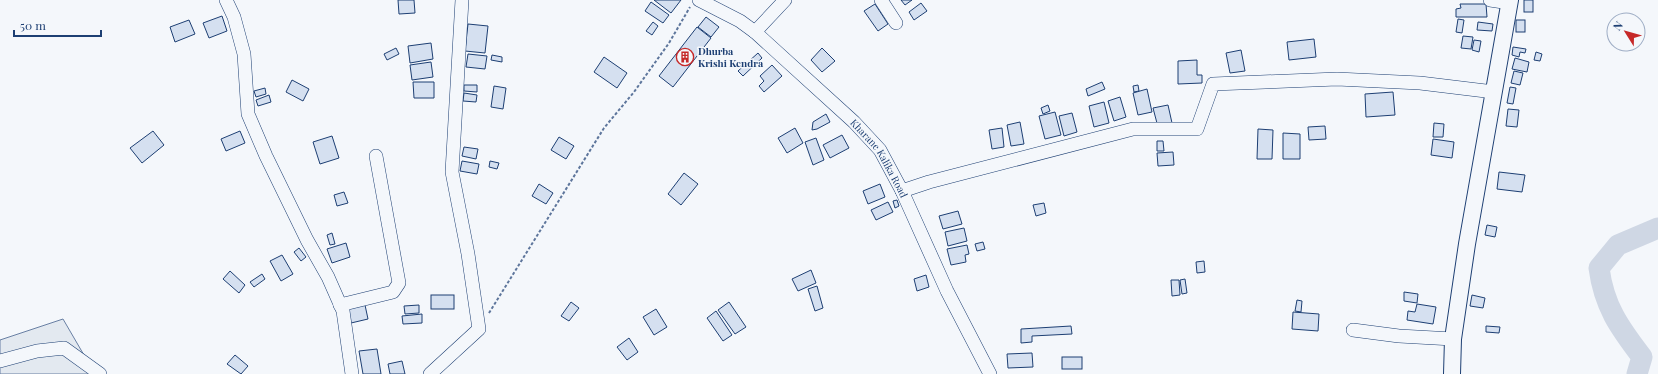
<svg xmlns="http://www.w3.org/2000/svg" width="1658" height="374" viewBox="0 0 1658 374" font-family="'Playfair Display',serif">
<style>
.green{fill:#e3e9f0;stroke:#687fa3}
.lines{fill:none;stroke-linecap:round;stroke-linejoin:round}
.river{stroke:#cfd7e4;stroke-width:21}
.building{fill:#d5e0f0;stroke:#1d3f73}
.minor-casing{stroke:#1d3f73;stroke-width:14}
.major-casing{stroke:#1d3f73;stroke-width:18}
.path{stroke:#5e769c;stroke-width:2;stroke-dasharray:3 2;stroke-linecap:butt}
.minor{stroke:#f4f7fb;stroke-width:13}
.major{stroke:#f4f7fb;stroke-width:16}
.labels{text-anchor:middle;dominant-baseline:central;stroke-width:3;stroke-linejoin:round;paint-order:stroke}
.poi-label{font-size:10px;font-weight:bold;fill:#1d3f73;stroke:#f4f7fb;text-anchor:start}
.street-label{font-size:10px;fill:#1d3f73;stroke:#f4f7fb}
</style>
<rect width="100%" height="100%" fill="#f4f7fb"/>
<path class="green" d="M63 319 95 374H0V340Z"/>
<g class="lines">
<path class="river" d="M1637 374 1642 357C1619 327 1604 306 1599 268L1618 245 1658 228"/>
</g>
<g class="building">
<path d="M398 0H414L415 13 399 14Z"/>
<path d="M654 0H681L671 13Z"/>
<path d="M901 0H912L905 5Z"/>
<rect x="1524" y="0" width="9" height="12"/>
<path d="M651 2 669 15 663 23 645 11Z"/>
<path d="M921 3 927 11 914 20 909 12Z"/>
<path d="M875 4 888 24 878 31 864 11Z"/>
<path d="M1460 4H1486L1487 17H1456V9L1461 8Z"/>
<path d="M222 16 227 31 209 38 203 23Z"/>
<path d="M706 17 719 27 711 37 698 27Z"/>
<path d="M1458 19 1464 20 1462 33 1456 32Z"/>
<path d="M189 20 195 34 175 42 170 27Z"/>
<rect x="1516" y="20" width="9" height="12"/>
<path d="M653 22 658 26 652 35 646 31Z"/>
<path d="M1478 22 1493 24 1492 31 1477 30Z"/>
<path d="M468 24 488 26 485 53 465 51Z"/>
<path d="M697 27 711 38 673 87 659 76Z"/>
<path d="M1463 36 1473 37 1471 49 1461 48Z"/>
<path d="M1314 39 1316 57 1289 60 1287 42Z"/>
<path d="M1474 40 1481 41 1479 52 1472 50Z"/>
<path d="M431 43 433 59 410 63 408 46Z"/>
<path d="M1513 47 1526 49 1525 53 1520 52 1519 57 1512 55Z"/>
<path d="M396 48 399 54 387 60 384 54Z"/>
<path d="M822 48 835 61 822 72 811 60Z"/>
<path d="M1241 50 1245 71 1230 73 1226 53Z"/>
<path d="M1536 52 1542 54 1540 61 1534 60Z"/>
<path d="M758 53 762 58 743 76 738 71Z"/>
<path d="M468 54 487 56 485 69 466 67Z"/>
<path d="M492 55 502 57V62L491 60Z"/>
<path d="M604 57 627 73 617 88 594 72Z"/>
<path d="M1515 58 1529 62 1527 72 1512 69Z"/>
<path d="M1197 60V75H1202V83L1178 84V61Z"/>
<path d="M431 62 433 77 412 80 410 65Z"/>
<path d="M772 65 782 76 764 92 759 86 764 81 760 76Z"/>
<path d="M1514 71 1523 73 1520 85 1511 83Z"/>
<path d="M292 80 309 89 303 101 286 92Z"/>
<path d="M413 82H434V98H414Z"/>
<path d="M1102 82 1105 89 1088 96 1086 89Z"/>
<path d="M464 85H477V92L464 91Z"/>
<path d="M1138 85 1139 91 1134 92 1133 86Z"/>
<path d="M494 86 506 88 503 109 491 107Z"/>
<path d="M1510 87 1516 88 1513 104 1507 103Z"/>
<path d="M265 88 266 94 256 97 254 91Z"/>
<path d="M1147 89 1152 112 1138 115 1133 93Z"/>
<path d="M1393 92 1395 115 1366 117 1365 94Z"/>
<path d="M464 93 477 95 476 102 463 101Z"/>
<path d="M269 95 271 102 258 106 256 100Z"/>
<path d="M1120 97 1126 117 1114 121 1108 101Z"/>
<path d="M1104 102 1109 123 1094 127 1089 106Z"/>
<path d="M1048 105 1050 111 1043 114 1041 108Z"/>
<path d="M1168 105 1172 123 1158 127 1153 108Z"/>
<path d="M1508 109 1519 110 1517 127 1506 126Z"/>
<path d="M1055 112 1061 135 1045 139 1039 116Z"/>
<path d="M1072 113 1077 132 1064 136 1059 116Z"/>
<path d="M826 114 830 122 817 129 812 130 813 122Z"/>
<path d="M1020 122 1024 144 1011 146 1007 125Z"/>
<path d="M1434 123 1444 124 1443 137H1433Z"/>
<path d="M1325 126 1326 139 1309 140 1308 127Z"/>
<path d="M795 128 803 143 787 153 778 138Z"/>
<path d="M1002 128 1004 147 992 149 989 130Z"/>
<path d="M1258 129 1273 130 1272 159H1257Z"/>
<path d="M153 131 164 145 142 163 130 148Z"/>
<path d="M240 131 245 143 226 151 221 139Z"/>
<path d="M1283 133 1300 134V159H1283Z"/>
<path d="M842 135 849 148 830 158 823 145Z"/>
<path d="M332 136 339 158 320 164 313 142Z"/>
<path d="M559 137 574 146 566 159 551 150Z"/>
<path d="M816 138 824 160 813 165 805 142Z"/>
<path d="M1433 139 1454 142 1452 158 1431 155Z"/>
<path d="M1157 141H1163L1164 151H1157Z"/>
<path d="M464 147 478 149 476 159 462 156Z"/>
<path d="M1173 152 1174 165 1158 166 1157 153Z"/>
<path d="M462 161 479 164 477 174 460 171Z"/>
<path d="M490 161 499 163 497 169 489 167Z"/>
<path d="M1499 172 1525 175 1522 192 1497 189Z"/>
<path d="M684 173 698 184 681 205 668 194Z"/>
<path d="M539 184 553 193 546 204 532 196Z"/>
<path d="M880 184 885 197 868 204 863 191Z"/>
<path d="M344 192 348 203 337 206 334 195Z"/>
<path d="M897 200 899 206 895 208 893 201Z"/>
<path d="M888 202 893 212 876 220 871 210Z"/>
<path d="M1044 203 1046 213 1036 216 1033 205Z"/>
<path d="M958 211 962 224 943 229 939 216Z"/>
<path d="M1487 225 1497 227 1495 237 1485 235Z"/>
<path d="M964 228 967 241 948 246 945 232Z"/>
<path d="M332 233 335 244 330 245 327 235Z"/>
<path d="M983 242 985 249 977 251 975 244Z"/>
<path d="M346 243 350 257 332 263 327 249Z"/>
<path d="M967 245 969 254 965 255 966 262 951 265 947 249Z"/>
<path d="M299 248 306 257 301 261 294 252Z"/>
<path d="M282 255 293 274 281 281 270 261Z"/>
<path d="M1204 261 1205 272 1197 273 1196 262Z"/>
<path d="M811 270 816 283 798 291 792 279Z"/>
<path d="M230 271 245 285 239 293 223 279Z"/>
<path d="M262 274 265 279 254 287 250 282Z"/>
<path d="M926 275 929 287 917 291 914 279Z"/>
<path d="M1185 279 1187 293 1182 294 1180 280Z"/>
<path d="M1171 280H1179L1180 295 1172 296Z"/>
<path d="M817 286 823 308 815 311 808 289Z"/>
<path d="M1404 292 1418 294 1417 303 1404 301Z"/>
<rect x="431" y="295" width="23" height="14"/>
<path d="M1472 295 1485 298 1483 308 1470 306Z"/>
<path d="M1297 300 1302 301 1301 312 1295 311Z"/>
<path d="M571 302 579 308 569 321 561 316Z"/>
<path d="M729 302 746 327 735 334 718 310Z"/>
<path d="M1417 304 1436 307 1433 324 1407 320 1408 311 1415 312Z"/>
<path d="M365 305 368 319 351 323 348 309Z"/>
<path d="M419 305V313L405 314 404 306Z"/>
<path d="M656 309 667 327 654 335 643 317Z"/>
<path d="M716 311 732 335 723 341 707 318Z"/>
<path d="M1293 312 1319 314 1318 331 1292 329Z"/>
<path d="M422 314V323L403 324 402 316Z"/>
<path d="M1071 326 1072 334 1032 336V342L1021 343V329Z"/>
<path d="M1486 326 1500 327 1499 333 1486 332Z"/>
<path d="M629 338 638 352 627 360 617 347Z"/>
<path d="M377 349 381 374H363L359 351Z"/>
<path d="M1032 353 1033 367 1008 368 1007 354Z"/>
<path d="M235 355 248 366 241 374 227 364Z"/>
<rect x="1062" y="357" width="20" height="12"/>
<path d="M402 361 405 374H390L388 364Z"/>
</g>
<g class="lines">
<defs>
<g id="minor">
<path d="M226 0 234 17 244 54 248 114 266 156 307 240 328 277 343 311 352 374"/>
<path id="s1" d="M699 0 740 21 755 32 854 122 880 150 902 191 947 291 990 374"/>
<path d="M881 0 896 23"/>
<path d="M1490 0 1510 3"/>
<path d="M755 32 785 0"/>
<path d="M902 191 929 182 1133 129H1197L1213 84 1337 79 1420 83 1494 92"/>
<path d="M340 305 393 292 399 283 376 156"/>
<path d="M1353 330 1399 336 1453 339"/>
<path d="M0 361 37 351 64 348 100 374"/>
<path d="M430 374 479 329 468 254 452 172 462 0"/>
</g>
<path id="major" d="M1452 374 1453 339 1467 244 1510 0"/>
</defs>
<use href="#minor" class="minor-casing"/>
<use href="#major" class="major-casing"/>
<path class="path" d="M489 313 604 128 634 92 669 43 690 7"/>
<use href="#minor" class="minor"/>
<use href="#major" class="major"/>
</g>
<defs>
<symbol id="building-ring" viewBox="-11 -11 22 22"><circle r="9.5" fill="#f4f7fb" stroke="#c62828" stroke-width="1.5"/><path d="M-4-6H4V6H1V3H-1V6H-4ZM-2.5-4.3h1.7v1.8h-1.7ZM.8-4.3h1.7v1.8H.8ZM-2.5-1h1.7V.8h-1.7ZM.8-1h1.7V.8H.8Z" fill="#c62828"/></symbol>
</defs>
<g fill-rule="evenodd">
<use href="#building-ring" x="675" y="47" width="20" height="20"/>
</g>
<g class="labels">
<g class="poi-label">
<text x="698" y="51">Dhurba<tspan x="698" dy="12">Krishi Kendra</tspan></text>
</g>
<g class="street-label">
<text stroke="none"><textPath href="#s1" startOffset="243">Kharane Kalika Road</textPath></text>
</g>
</g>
<g transform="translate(1626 32) rotate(307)"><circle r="19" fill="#f4f7fb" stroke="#9eadc5"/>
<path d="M0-3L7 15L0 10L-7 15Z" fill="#c62828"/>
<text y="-6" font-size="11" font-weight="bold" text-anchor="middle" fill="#1d3f73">N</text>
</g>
<path d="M14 30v6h87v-6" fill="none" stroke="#1d3f73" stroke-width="2"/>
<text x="20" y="30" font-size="12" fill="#1d3f73" stroke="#f4f7fb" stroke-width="3" paint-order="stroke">50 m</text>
</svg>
